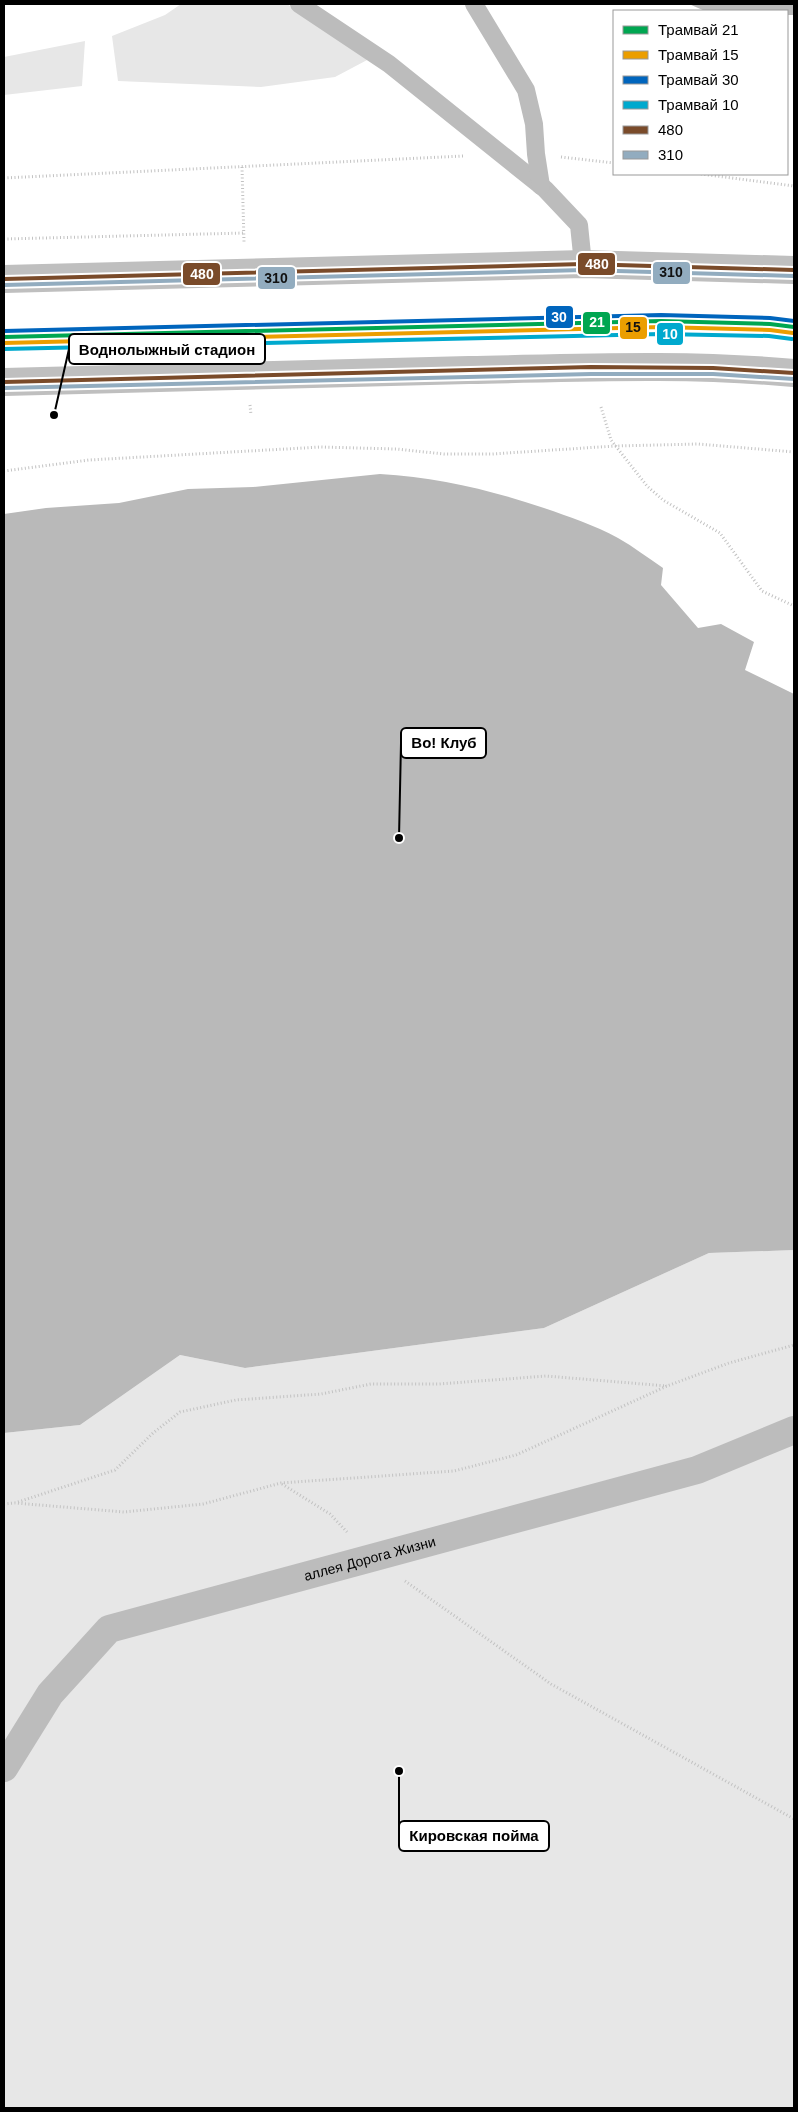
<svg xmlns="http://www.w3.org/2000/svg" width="798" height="2112" viewBox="0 0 798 2112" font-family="Arial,sans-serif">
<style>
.green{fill:#e7e7e7}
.water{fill:#b9b9b9}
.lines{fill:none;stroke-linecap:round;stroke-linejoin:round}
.path{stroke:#c2c2c2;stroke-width:3;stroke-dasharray:1 2.5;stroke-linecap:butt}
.lane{stroke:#bcbcbc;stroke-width:18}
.street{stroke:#bcbcbc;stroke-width:28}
.secondary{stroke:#bfbfbf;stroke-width:28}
.bus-1-casing{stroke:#fff;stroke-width:8}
.bus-2-casing{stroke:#fff;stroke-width:8}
.bus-1{stroke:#7a4b2a;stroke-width:4}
.bus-2{stroke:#92acbf;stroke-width:4}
.tram-1-casing{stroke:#fff;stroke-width:8}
.tram-2-casing{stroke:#fff;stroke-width:8}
.tram-3-casing{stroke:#fff;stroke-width:8}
.tram-4-casing{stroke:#fff;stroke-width:8}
.tram-1{stroke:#00a651;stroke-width:4}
.tram-2{stroke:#eb9e00;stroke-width:4}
.tram-3{stroke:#0065bd;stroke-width:4}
.tram-4{stroke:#00a9ce;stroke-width:4}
.labels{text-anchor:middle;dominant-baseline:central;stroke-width:4;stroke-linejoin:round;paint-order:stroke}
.street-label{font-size:14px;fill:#000;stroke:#fff}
.leader{fill:none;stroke:#000;stroke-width:2}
.callout-dot{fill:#000;stroke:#fff;stroke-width:2}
.callout{fill:#fff;stroke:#000;stroke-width:2}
.callout-label{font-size:15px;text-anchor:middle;font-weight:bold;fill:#000}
.line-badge{stroke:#fff;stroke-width:2}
.badge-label{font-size:14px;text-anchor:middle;font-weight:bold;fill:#fff}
.pale-badge-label{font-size:14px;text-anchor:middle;font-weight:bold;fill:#111}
</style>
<rect width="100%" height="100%" fill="#fff"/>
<g class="green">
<path d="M181 4H287L369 59 335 77 261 87 118 81 112 36 165 15Z"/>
<path d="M85 41 82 86 4 95V57Z"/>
<path d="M794 1250V2108H4V1433L80 1425 180 1355 245 1368 544 1328 709 1253Z"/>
</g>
<g class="water">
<path d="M689 4H794V15H787V11H705Z"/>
<path d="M380 474C437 477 490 490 544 508 570 517 594 525 618 538 634 547 648 558 663 568L661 585 698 628 721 624 754 642 745 670 794 694V1250L709 1253 544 1328 245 1368 180 1355 80 1425 4 1433V514L46 508 119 503 188 489 253 487Z"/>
</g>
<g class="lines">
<g class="path">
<path d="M561 157 614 163"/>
<path d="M242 167 244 242"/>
<path d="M701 174 794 186"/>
<path d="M4 178 463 156"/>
<path d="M4 239 244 233"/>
<path d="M250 405 251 415"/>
<path d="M601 407 611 440 647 486 663 500 720 533 762 591 794 606"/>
<path d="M4 471 89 460 321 447 396 449 444 454H492L615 446 698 444 794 452"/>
<path d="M282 1484 330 1514 347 1532"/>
<path d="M18 1502 115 1470 153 1433 180 1412 236 1400 321 1394 371 1384H439L546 1376 667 1386"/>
<path d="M4 1504 15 1503 124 1512 203 1504 281 1483 454 1471 516 1455 667 1386 729 1363 794 1345"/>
<path d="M405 1581 551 1684 794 1819"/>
</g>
<g class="lane">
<path d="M299 4 389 64 545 189 579 225 583 264"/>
<path d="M474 4 526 90 534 124 536 154 541 186"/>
</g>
<path class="street" id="s1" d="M4 1768 50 1694 109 1629 697 1470 794 1430"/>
<g class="secondary">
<path d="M4 279 583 264 794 270"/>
<path d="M4 382C159 378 314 374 469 370 577 368 686 363 794 373"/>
</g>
<defs>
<g id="bus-1">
<path d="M4 279 583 264 794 270"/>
<path d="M4 382 591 367 713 368 794 373"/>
</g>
<g id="bus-2">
<path d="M4 285 583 270 794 276"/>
<path d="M4 388 591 374H713L794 379"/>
</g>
</defs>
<use href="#bus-1" class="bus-1-casing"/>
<use href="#bus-2" class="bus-2-casing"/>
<use href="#bus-1" class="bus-1"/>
<use href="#bus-2" class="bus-2"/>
<defs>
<path id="tram-1" d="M4 337 661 321 770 324 794 327"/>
<path id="tram-2" d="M4 343 661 327 770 330 793 333"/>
<path id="tram-3" d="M4 331 661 315 770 318 794 321"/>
<path id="tram-4" d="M4 349 661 334 769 336 792 339"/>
</defs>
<use href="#tram-1" class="tram-1-casing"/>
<use href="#tram-2" class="tram-2-casing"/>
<use href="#tram-3" class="tram-3-casing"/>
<use href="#tram-4" class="tram-4-casing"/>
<use href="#tram-1" class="tram-1"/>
<use href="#tram-2" class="tram-2"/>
<use href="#tram-3" class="tram-3"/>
<use href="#tram-4" class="tram-4"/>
</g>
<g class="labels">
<g class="street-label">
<text stroke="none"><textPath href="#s1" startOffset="445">аллея Дорога Жизни</textPath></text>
</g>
</g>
<path class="leader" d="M54 415L69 349M399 838L401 743M399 1771L399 1836"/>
<g class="callout-dot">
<circle cx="54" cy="415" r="5"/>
<circle cx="399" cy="838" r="5"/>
<circle cx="399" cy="1771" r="5"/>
</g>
<g class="callout">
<rect x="69" y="334" width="196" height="30" rx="5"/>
<rect x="401" y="728" width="85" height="30" rx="5"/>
<rect x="399" y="1821" width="150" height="30" rx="5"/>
</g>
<g class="callout-label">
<text x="167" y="355">Воднолыжный стадион</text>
<text x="444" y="748">Во! Клуб</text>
<text x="474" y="1841">Кировская пойма</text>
</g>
<g class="line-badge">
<rect x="577" y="252" width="39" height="24" rx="5" fill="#7a4b2a"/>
<rect x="652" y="261" width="39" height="24" rx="5" fill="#92acbf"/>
<rect x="182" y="262" width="39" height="24" rx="5" fill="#7a4b2a"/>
<rect x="257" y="266" width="39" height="24" rx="5" fill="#92acbf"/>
<rect x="545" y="305" width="29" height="24" rx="5" fill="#0065bd"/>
<rect x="582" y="311" width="29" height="24" rx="5" fill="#00a651"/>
<rect x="619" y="316" width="29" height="24" rx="5" fill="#eb9e00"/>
<rect x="656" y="322" width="28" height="24" rx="5" fill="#00a9ce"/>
</g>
<g class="badge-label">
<text x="597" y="269">480</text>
<text x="202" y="279">480</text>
<text x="559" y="322">30</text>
<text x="597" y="327">21</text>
<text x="670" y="339">10</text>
</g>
<g class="pale-badge-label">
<text x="671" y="277">310</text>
<text x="276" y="283">310</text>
<text x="633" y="332">15</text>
</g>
<rect width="798" height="2112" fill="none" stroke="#000000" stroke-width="10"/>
<rect x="613" y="10" width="175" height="165" fill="#ffffff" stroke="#999999"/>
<rect x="623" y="26" width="25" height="8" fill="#00a651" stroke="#999999"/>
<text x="658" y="35" font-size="15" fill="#000000">Трамвай 21</text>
<rect x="623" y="51" width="25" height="8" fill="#eb9e00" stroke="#999999"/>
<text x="658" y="60" font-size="15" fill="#000000">Трамвай 15</text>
<rect x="623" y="76" width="25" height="8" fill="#0065bd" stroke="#999999"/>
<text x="658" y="85" font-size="15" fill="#000000">Трамвай 30</text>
<rect x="623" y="101" width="25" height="8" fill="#00a9ce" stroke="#999999"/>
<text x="658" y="110" font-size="15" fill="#000000">Трамвай 10</text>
<rect x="623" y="126" width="25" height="8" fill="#7a4b2a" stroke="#999999"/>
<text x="658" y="135" font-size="15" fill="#000000">480</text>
<rect x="623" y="151" width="25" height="8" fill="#92acbf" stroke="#999999"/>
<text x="658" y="160" font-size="15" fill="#000000">310</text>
</svg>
